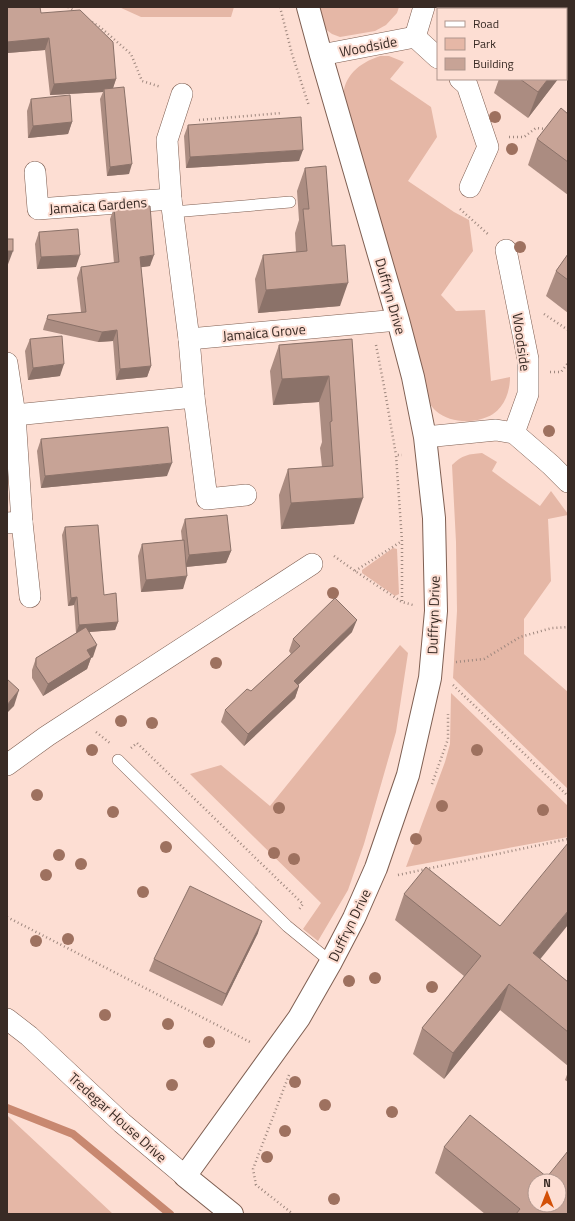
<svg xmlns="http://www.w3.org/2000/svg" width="575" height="1221" viewBox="0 0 575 1221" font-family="'Titillium Web',sans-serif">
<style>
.green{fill:#e5b7a6}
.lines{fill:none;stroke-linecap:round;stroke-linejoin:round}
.stream{stroke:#c88870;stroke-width:8}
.service-casing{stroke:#7f5f52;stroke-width:12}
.minor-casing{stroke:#7f5f52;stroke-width:22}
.tertiary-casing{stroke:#7f5f52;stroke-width:24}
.path{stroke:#9f887f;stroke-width:2.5;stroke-dasharray:1 3;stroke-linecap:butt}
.service{stroke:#fff;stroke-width:11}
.minor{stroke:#fff;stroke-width:21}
.tertiary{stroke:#fff;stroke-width:22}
.tree{fill:#9e715f}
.wall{fill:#ab8c81}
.shaded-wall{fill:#8b7269}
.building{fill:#c7a396;stroke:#8b7269;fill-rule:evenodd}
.labels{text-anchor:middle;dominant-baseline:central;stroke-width:4;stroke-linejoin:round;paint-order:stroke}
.street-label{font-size:14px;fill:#392b25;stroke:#fdded3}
</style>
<rect width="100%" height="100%" fill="#fdded3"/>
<g class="green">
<path d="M119 7H234L231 17H141Z"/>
<path d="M317 7H399L397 13 386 25 375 31 340 37 332 34 324 28Z"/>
<path d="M380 56H389L404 62 390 79 431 107 437 137 408 181 454 212 469 220 473 251 441 295 456 311 485 310 491 381 510 377C510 391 505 406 493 414 477 424 451 424 436 411 422 399 419 363 415 346 406 306 394 268 382 229 369 186 356 143 343 99 343 76 359 63 380 56Z"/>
<path d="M482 453 497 462 492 471 540 506 551 491 568 514V515L548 519 551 581 524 619V654L568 692V789L453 678 457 611 456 542 452 465C462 455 469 454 482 453Z"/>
<path d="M393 548 397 549 399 594 395 596 362 573V570Z"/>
<path d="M400 645 408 653 396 732 364 844 348 890 318 941 303 929 321 903 190 774 221 765 270 806Z"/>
<path d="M451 693 568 806V837L406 867 445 762 450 744Z"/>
<path d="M7 1115 11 1119 113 1214H7Z"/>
</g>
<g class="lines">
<path class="stream" d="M7 1108 73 1134 170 1214"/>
<defs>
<g id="service">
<path d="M173 212 290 202"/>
<path d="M118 760 287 926 331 962"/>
</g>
<g id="minor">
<path d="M424 7 415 37 438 58"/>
<path d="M321 55 415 37"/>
<path d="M460 79 467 85 488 147 470 187"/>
<path d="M182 94 167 140 171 199 189 339 194 397 207 499 246 495"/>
<path d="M35 172 38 209 171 199"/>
<path d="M506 250 528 359V394L514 433"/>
<path d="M189 339 398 320"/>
<path d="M7 363 15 415 22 522 7 523"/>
<path d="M15 415 194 397"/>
<path d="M425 437 496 430 514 433 551 465 568 482"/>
<path d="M22 522 30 597"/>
<path d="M7 765 47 736 312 564"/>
<path d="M7 1019 29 1036 122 1123 185 1176"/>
</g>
<path id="tertiary" d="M232 1214 185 1176 299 1018 331 962 354 918 376 868 408 775 430 678 436 611 434 518 425 437 413 377 398 320 321 55 308 7"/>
</defs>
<use href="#service" class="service-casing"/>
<use href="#minor" class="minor-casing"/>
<use href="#tertiary" class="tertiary-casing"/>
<g class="path">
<path d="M68 7 76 12"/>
<path d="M280 7 292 54 309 106"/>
<path d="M92 22 100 27 131 54 142 81 161 87"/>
<path d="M199 120 282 113"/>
<path d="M509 137H524L536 128 547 129"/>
<path d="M460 209 489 235"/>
<path d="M544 314 568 330"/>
<path d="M376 345 384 386 396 455"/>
<path d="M550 372H561L568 363"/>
<path d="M334 556 355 571 402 602 413 605"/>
<path d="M355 571 402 541"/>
<path d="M402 601V541L396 455H402"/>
<path d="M456 662 484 659 520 637 552 628 568 627"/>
<path d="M453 685 568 796"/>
<path d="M96 732 111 744"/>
<path d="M131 748 137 743 303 904 298 911"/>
<path d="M432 784 448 739V714"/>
<path d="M398 875 568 839"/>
<path d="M7 917 252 1043"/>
<path d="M289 1075 253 1169 256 1185 293 1214"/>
</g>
<use href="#service" class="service"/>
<use href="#minor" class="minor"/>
<use href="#tertiary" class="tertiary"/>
</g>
<g class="tree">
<circle cx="495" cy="117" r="6"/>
<circle cx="512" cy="149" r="6"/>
<circle cx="520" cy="247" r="6"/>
<circle cx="549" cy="431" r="6"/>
<circle cx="333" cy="593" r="6"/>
<circle cx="216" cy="663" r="6"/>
<circle cx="121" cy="721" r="6"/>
<circle cx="152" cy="723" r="6"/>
<circle cx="92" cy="750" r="6"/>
<circle cx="477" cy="750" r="6"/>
<circle cx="37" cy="795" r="6"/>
<circle cx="442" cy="806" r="6"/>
<circle cx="279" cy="808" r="6"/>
<circle cx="543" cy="810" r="6"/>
<circle cx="113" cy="812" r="6"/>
<circle cx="416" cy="839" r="6"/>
<circle cx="166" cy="847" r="6"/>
<circle cx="274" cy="853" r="6"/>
<circle cx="59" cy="855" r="6"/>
<circle cx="294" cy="859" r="6"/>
<circle cx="81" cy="864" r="6"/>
<circle cx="46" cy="875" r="6"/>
<circle cx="143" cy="892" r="6"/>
<circle cx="68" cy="939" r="6"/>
<circle cx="36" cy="941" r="6"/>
<circle cx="375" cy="978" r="6"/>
<circle cx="349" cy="981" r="6"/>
<circle cx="432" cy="987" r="6"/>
<circle cx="105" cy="1015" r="6"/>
<circle cx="168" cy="1024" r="6"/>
<circle cx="209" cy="1042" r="6"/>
<circle cx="295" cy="1082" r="6"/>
<circle cx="172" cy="1085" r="6"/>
<circle cx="325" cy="1105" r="6"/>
<circle cx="392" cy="1112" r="6"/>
<circle cx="285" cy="1131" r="6"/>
<circle cx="267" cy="1157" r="6"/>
<circle cx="334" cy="1199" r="6"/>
</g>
<g class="wall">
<path d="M7 7 41 13 116 79 113 88 129 174 107 176 100 99 103 92 50 95 45 50 7 53Z"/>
<path d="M502 7H568L566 9H504Z"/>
<path d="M499 79H558L528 118 494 93Z"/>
<path d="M31 99 72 122 68 134 28 138 27 111Z"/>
<path d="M568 114V195L528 165 537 139Z"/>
<path d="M188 125 299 161 186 168 184 136Z"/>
<path d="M305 168 332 246 340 306 258 313 255 279 263 255 296 252 295 233 299 220 297 191Z"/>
<path d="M114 208 150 266 141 267 151 366 147 377 116 380 113 341 98 342 43 330 44 326 48 315 81 312 77 278 81 267 114 263 110 219Z"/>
<path d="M39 232 76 267 37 269 35 244Z"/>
<path d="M568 254V313L546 296 556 271Z"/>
<path d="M30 339 60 376 28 380 25 351Z"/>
<path d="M352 339 354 524 281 529 279 495 288 469 322 467 320 448 322 442 319 402 273 405 270 371 279 345Z"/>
<path d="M41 439 167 476 41 488 37 451Z"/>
<path d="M185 519 231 551 226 563 186 567 183 589 141 592 138 556 142 544 182 540 181 531Z"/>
<path d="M65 527 104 595 118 622 115 630 89 632 93 657 91 658 87 669 43 696 32 678V670L36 658 76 633 74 605 68 606 62 535Z"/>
<path d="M352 632 298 685 299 686 295 698 244 746 221 722 225 710 251 691 291 654 289 651 293 639Z"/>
<path d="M404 894 540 959 568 982V1066L500 1010 444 1079 413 1054 422 1028 464 976 395 920Z"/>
<path d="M258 933 222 1006 149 971 154 959Z"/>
<path d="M568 1072V1082L565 1080Z"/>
<path d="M444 1147 547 1177 568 1214H485L435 1173Z"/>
</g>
<g class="shaded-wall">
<path d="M49 38 45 50 7 53V42Z"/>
<path d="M568 52V65L566 68V55Z"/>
<path d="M116 79 112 91 104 89 103 92 50 95 54 84Z"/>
<path d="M548 79H558L528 118 538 92Z"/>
<path d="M72 122 68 134 28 138 33 126Z"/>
<path d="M303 150 299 161 186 168 190 157Z"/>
<path d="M132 164 129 174 107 176 110 167Z"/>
<path d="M7 251H13L7 267Z"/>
<path d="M80 255 76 267 37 269 41 257Z"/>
<path d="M154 255 150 266 136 268 140 257Z"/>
<path d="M348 283 340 306 258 313 266 290Z"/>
<path d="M117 330 113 341 98 342 102 332Z"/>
<path d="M64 364 60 376 28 380 33 368Z"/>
<path d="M151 366 147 377 116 380 120 369Z"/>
<path d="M329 376 319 402 273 405 282 379Z"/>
<path d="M172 463 167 476 41 488 45 476Z"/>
<path d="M363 498 354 524 281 529 291 503Z"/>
<path d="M231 551 226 563 185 567 189 555Z"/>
<path d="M187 576 183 589 141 592 146 580Z"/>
<path d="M77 597 74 605 68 606 71 598Z"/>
<path d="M357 620 352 632 290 693 294 681Z"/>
<path d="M118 622 115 630 76 633 79 625Z"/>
<path d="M97 645 93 657 91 658 87 669 43 696 48 684 87 650Z"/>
<path d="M299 686 295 698 244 746 248 734Z"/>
<path d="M19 690 14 706 7 713V705Z"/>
<path d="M568 911V925L524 979 533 953Z"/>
<path d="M262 921 258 933 222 1006 226 994Z"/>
<path d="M509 984 500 1010 444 1079 453 1053Z"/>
</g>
<g class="building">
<path d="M7 7H40L41 13 80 10 113 42 116 79 54 84 49 38 7 42Z"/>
<path d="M546 7H568V52L566 55V9H548Z"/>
<path d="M520 79H548L538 92Z"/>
<path d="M124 87 132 164 110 167 104 89Z"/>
<path d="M70 95 72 122 33 126 31 99Z"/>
<path d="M561 108 568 114V162L537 139Z"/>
<path d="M301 117 303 150 190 157 188 125Z"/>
<path d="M326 166 332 246 345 245 348 283 266 290 263 255 307 251 303 209H309L305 168Z"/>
<path d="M150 206 154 255 140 257 151 366 120 369 117 330 102 332 47 319 48 315 86 312 81 267 119 262 114 208Z"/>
<path d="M78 229 80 255 41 257 39 232Z"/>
<rect x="7" y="239" width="6" height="12"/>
<path d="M568 254V280L556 271Z"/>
<path d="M62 336 64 364 33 368 30 339Z"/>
<path d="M352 339 363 498 291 503 288 469 333 466 330 422 332 421 329 376 282 379 279 345Z"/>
<path d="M168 427 172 463 45 476 41 439Z"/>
<path d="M227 515 231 551 189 555 185 519Z"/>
<path d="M98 525 104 595 116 593 118 622 79 625 77 597 71 598 65 527Z"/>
<path d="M184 540 187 576 146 580 142 544Z"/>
<path d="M335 598 357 620 294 681 299 686 248 734 225 710 247 689 251 691 300 646 293 639Z"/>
<path d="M86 627 97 645 87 650 91 657 48 684 36 666V658Z"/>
<path d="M7 679 19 690 7 705Z"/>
<path d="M568 843V911L533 953 568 982V1032L509 984 453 1053 422 1028 481 956 404 894 426 867 500 926Z"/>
<path d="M190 886 262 921 226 994 154 959Z"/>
<path d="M470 1115 547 1177 568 1151V1214H516L520 1209 444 1147ZM535 1181H559V1205H535Z"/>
</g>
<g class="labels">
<g class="street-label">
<text transform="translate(368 46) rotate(-11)">Woodside</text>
<text transform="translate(98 205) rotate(-4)">Jamaica Gardens</text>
<text transform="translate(391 296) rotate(74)">Duffryn Drive</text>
<text transform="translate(264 332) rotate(-5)">Jamaica Grove</text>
<text transform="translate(522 342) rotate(82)">Woodside</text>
<text transform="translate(433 615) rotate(-88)">Duffryn Drive</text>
<text transform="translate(349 925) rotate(-64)">Duffryn Drive</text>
<text transform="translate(118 1117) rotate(42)">Tredegar House Drive</text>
</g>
</g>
<rect width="575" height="1221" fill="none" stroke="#392b25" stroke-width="16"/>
<rect x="437" y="8" width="130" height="72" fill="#fdded3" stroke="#af968d"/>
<rect x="445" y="21" width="20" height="6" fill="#ffffff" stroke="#af968d"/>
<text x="473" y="28" font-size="12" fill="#392b25">Road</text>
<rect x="445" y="38" width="20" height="12" fill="#e5b7a6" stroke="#af968d"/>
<text x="473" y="48" font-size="12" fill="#392b25">Park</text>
<rect x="445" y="58" width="20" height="12" fill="#c7a396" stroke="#af968d"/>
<text x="473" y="68" font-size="12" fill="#392b25">Building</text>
<g transform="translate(547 1193)"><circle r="19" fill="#fdded3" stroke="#af968d"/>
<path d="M0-3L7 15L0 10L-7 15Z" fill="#d34f07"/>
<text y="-6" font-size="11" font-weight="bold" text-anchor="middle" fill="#392b25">N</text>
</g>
</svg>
